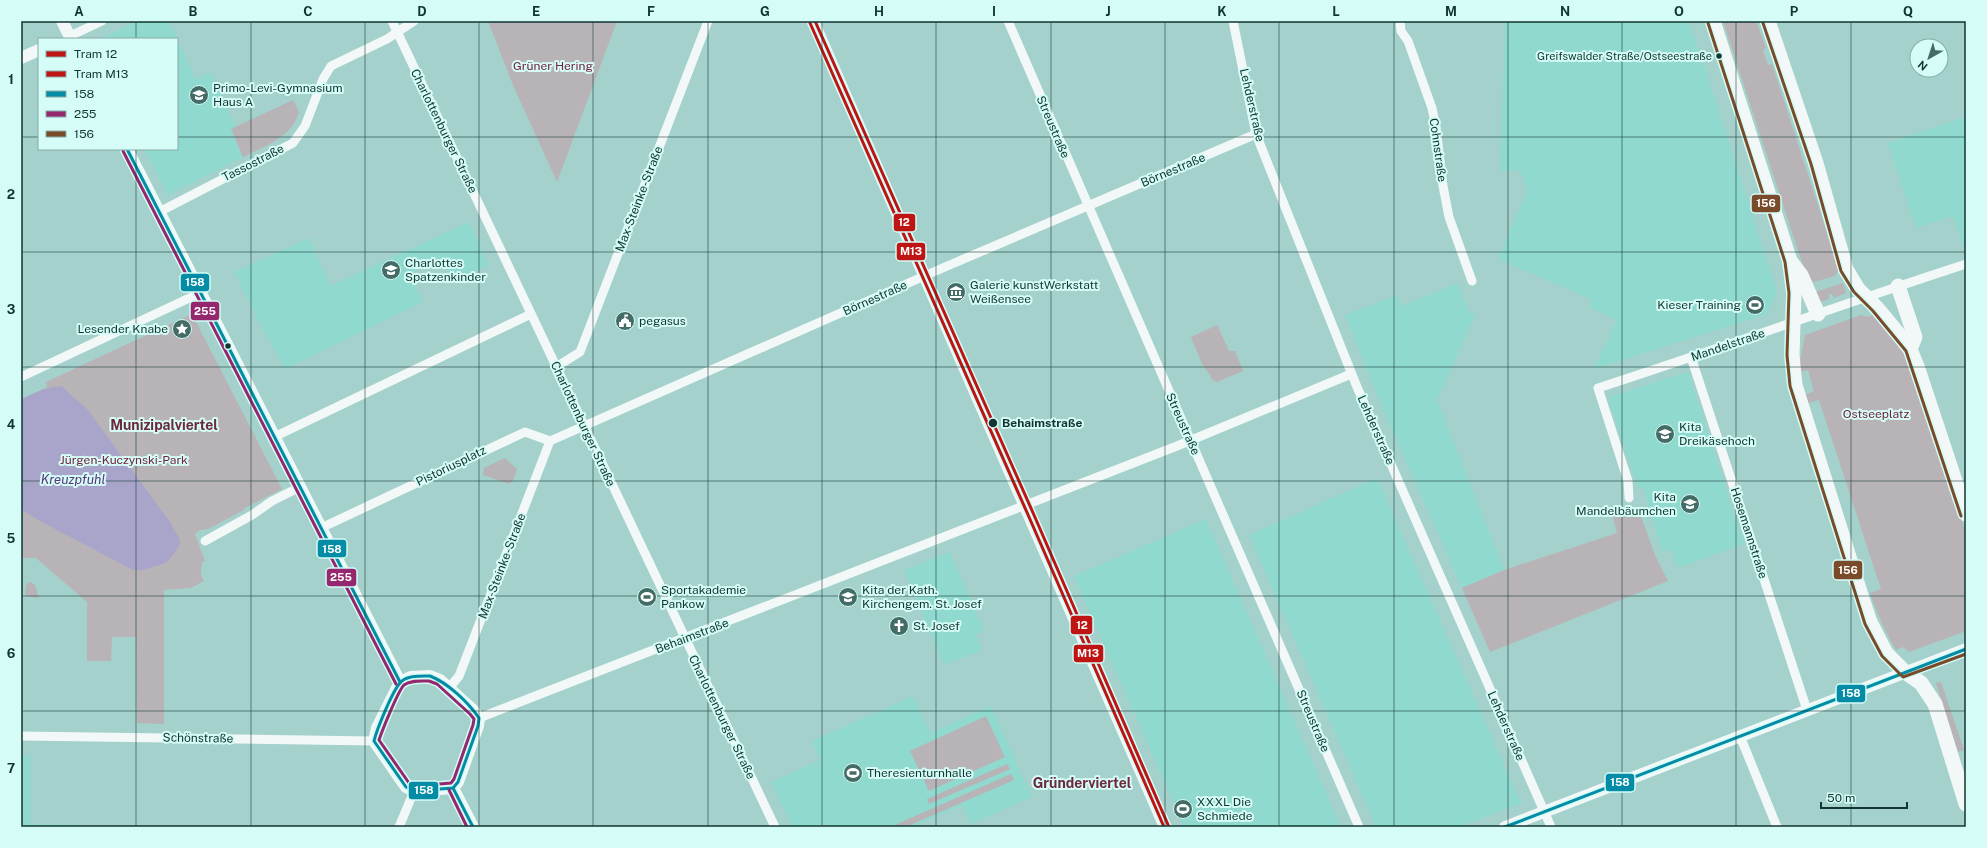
<svg xmlns="http://www.w3.org/2000/svg" width="1987" height="848" viewBox="0 0 1987 848" font-family="'Public Sans',sans-serif">
<style>
.built{fill:#90d9cf}
.green{fill:#b8b3b6}
.water{fill:#a8a4ca}
.lines{fill:none;stroke-linecap:round;stroke-linejoin:round}
.minor{stroke:#f1f8f7;stroke-width:9}
.tertiary{stroke:#f1f8f7;stroke-width:12}
.primary{stroke:#f1f8f7;stroke-width:15}
.bus-1-casing{stroke:#d5fcf6;stroke-width:6}
.bus-2-casing{stroke:#d5fcf6;stroke-width:6}
.bus-3-casing{stroke:#d5fcf6;stroke-width:6}
.bus-1{stroke:#048ca6;stroke-width:3}
.bus-2{stroke:#95276e;stroke-width:3}
.bus-3{stroke:#7a4b2a;stroke-width:3}
.tram-1-casing{stroke:#d5fcf6;stroke-width:6}
.tram-2-casing{stroke:#d5fcf6;stroke-width:6}
.tram-1{stroke:#be1414;stroke-width:3}
.tram-2{stroke:#be1414;stroke-width:3}
.grid{fill:none;stroke:#113530;stroke-width:1;stroke-opacity:0.55}
.bus-dot{fill:#113530;stroke:#d5fcf6;stroke-width:1.5}
.labels{text-anchor:middle;dominant-baseline:central;stroke-width:4;stroke-linejoin:round;paint-order:stroke}
.bus-label{font-size:11px;fill:#113530;stroke:#d5fcf6;text-anchor:end}
.park-label{font-size:12px;fill:#74223d;stroke:#d5fcf6}
.poi-label{font-size:12px;fill:#113530;stroke:#d5fcf6;text-anchor:start}
.street-label{font-size:12px;fill:#113530;stroke:#d5fcf6}
.stop-label{font-size:12px;font-weight:bold;fill:#113530;stroke:#d5fcf6;text-anchor:start}
.water-label{font-size:13px;font-style:italic;fill:#57357a;stroke:#d5fcf6}
.quarter-label{font-size:14px;font-weight:bold;fill:#6c283d;stroke:#d5fcf6}
.line-badge{stroke:#d5fcf6;stroke-width:1.5}
.badge-label{font-size:11px;text-anchor:middle;font-weight:bold;fill:#fff}
.neatline{fill:none;stroke:#113530;stroke-width:1.5}
.grid-label{font-size:13px;text-anchor:middle;font-weight:bold;fill:#113530}
</style>
<rect width="100%" height="100%" fill="#a4d1cb"/>
<g class="built">
<path d="M138 21H169L196 79 211 72 236 127 231 130 243 157 168 195 144 149H177V39H99Z"/>
<path d="M1505 21H1688L1706 71 1777 292 1767 314 1594 369 1617 320 1589 307 1591 299 1498 259 1527 191 1520 170 1500 171Z"/>
<path d="M1966 117V247L1964 248 1953 216 1916 228 1888 143Z"/>
<path d="M469 222 489 265 454 283 441 258 410 274 423 302 285 369 257 318H255L254 316 256 315 234 272 309 238 330 286Z"/>
<path d="M1458 283 1470 314 1476 313 1437 400 1504 570 1462 588 1382 407 1345 315 1397 295 1401 306Z"/>
<path d="M1688 372 1744 544 1678 568 1672 550 1662 552 1644 490 1641 487 1638 488 1609 401 1611 396Z"/>
<path d="M1377 478 1521 803 1459 827H1376L1249 535Z"/>
<path d="M1206 519 1244 606 1341 827H1184L1150 749 1074 576Z"/>
<path d="M950 552 984 631 976 635 982 650 944 665 904 570Z"/>
<path d="M913 696 930 733 991 706 1032 797 971 824 962 805 912 827H828L826 823 816 827H792L771 782 820 760 812 741Z"/>
<path d="M21 756H31V824L84 825V827H21Z"/>
</g>
<g class="green">
<path d="M488 21H617L557 182 513 85Z"/>
<path d="M1723 21H1756L1766 48 1763 50 1768 65 1772 64 1839 270 1835 276 1814 282 1807 278Z"/>
<path d="M293 100 299 112C292 137 265 146 243 157L231 129Z"/>
<path d="M1843 283 1846 293 1834 298 1832 294H1829V299L1817 303 1812 293Z"/>
<path d="M192 314 282 489 245 508 244 510 208 529 200 530 195 534 205 561 202 562 201 575 204 581 191 588 164 590V724L137 723 136 637H112L111 661H87V602L36 558H21V399L47 388 46 382Z"/>
<path d="M1861 315 1869 317 1872 315 1888 329 1906 356 1938 446 1966 534V631L1909 652 1903 647 1896 650C1885 631 1877 613 1870 593L1881 589 1819 400 1808 403 1805 395 1814 391 1808 370 1800 372V361L1805 335Z"/>
<path d="M1217 325 1229 351H1235L1243 371 1217 382 1212 380 1210 375 1202 364 1191 337Z"/>
<path d="M505 458 517 469 513 481 509 484 483 475 484 468Z"/>
<path d="M1626 509 1640 514 1655 555 1668 581 1490 652 1462 588 1504 570 1617 533 1612 514Z"/>
<path d="M30 582C38 586 37 590 38 598L27 596 25 593 26 584Z"/>
<path d="M1941 682 1964 750 1958 752 1936 683Z"/>
<path d="M986 716 1005 757 929 791 910 751Z"/>
<path d="M1007 764 1010 769 929 804 927 799Z"/>
<path d="M1011 774 1014 780 906 827H890Z"/>
</g>
<path class="water" d="M61 386 87 409 170 522 180 540 179 546 173 555 166 563 143 570H133L40 521 21 509V399L44 389Z"/>
<g class="lines">
<g class="minor">
<path d="M392 21 775 827"/>
<path d="M1008 21 1359 827"/>
<path d="M1233 21 1256 134 1357 387 1551 827"/>
<path d="M1400 21 1401 31 1408 41 1432 108 1436 127 1443 186 1449 217 1472 281"/>
<path d="M70 36 102 21"/>
<path d="M159 212 293 143 305 126 323 79 331 66 387 39 414 21"/>
<path d="M1691 357 1807 710"/>
<path d="M556 367 580 352 708 21"/>
<path d="M21 377 200 293"/>
<path d="M274 437 531 314"/>
<path d="M1629 498 1628 481 1598 388C1721 348 1843 304 1966 264"/>
<path d="M321 528 525 432 550 441 938 270 1256 134"/>
<path d="M205 541 252 515 272 501 300 487"/>
<path d="M449 688 459 676 550 441"/>
<path d="M479 718 1177 446 1351 374"/>
<path d="M21 736 374 741"/>
<path d="M1740 736 1777 827"/>
<path d="M399 827 414 791"/>
</g>
<g class="tertiary">
<path d="M62 21 71 39"/>
<path d="M813 21 1165 827"/>
<path d="M21 58 39 50"/>
<path d="M127 149 400 682"/>
<path d="M430 676 440 680 474 711 479 718 478 726 458 782 453 788 414 791 406 787 374 741 377 728 400 682 411 677Z"/>
<path d="M453 788 473 827"/>
<path d="M1505 827 1966 649"/>
</g>
<g class="primary">
<path d="M1713 21 1790 261 1794 293 1792 355 1795 385 1861 595 1870 622 1886 653 1905 672 1921 683 1935 704 1966 804"/>
<path d="M1768 21 1816 163 1846 269 1858 289 1877 308 1901 337 1910 349 1918 369 1966 514"/>
<path d="M1791 262 1801 275 1818 314"/>
<path d="M1898 286 1915 337 1910 349"/>
</g>
<defs>
<g id="bus-1">
<path d="M127 149 400 682"/>
<path d="M430 676C448 683 468 702 479 718L478 726 458 782 453 788 414 791 406 787 374 741C377 729 392 692 400 683 406 675 421 676 430 676Z"/>
<path d="M453 788 473 827"/>
<path d="M1505 827 1966 649"/>
</g>
<g id="bus-2">
<path d="M123 151 396 684"/>
<path d="M429 681 437 684 470 714 474 719 473 725 454 779 451 783 415 786 409 783 379 740C382 731 398 691 404 685 411 680 421 681 429 681Z"/>
<path d="M449 790 467 827"/>
</g>
<g id="bus-3">
<path d="M1708 23 1785 262 1789 293 1787 355 1790 386 1865 624 1882 656 1903 677 1966 654"/>
<path d="M1763 23 1811 164 1841 271 1854 292 1873 311 1906 351 1961 516"/>
</g>
</defs>
<use href="#bus-1" class="bus-1-casing"/>
<use href="#bus-2" class="bus-2-casing"/>
<use href="#bus-3" class="bus-3-casing"/>
<use href="#bus-1" class="bus-1"/>
<use href="#bus-2" class="bus-2"/>
<use href="#bus-3" class="bus-3"/>
<defs>
<path id="tram-1" d="M815 21 1034 515 1169 827"/>
<path id="tram-2" d="M810 23 1029 517 1164 827"/>
</defs>
<use href="#tram-1" class="tram-1-casing"/>
<use href="#tram-2" class="tram-2-casing"/>
<use href="#tram-1" class="tram-1"/>
<use href="#tram-2" class="tram-2"/>
</g>
<path class="grid" d="M136 21V39M251 21V827M365 21V827M479 21V827M593 21V827M708 21V827M822 21V827M936 21V827M1051 21V827M1165 21V827M1279 21V827M1394 21V827M1508 21V827M1622 21V827M1736 21V827M1851 21V827M21 137H39M177 137H1966M136 149V827M21 252H1966M21 367H1966M21 481H1966M21 596H1966M21 711H1966"/>
<defs>
<symbol id="school-disc" viewBox="-11 -11 22 22"><circle r="9.5" fill="#446c66" stroke="#d5fcf6"/><path d="M0-5L7-2L0 1L-7-2ZM-4 1L0 2.5L4 1V4Q0 6-4 4Z" fill="#fff"/></symbol>
<symbol id="museum-disc" viewBox="-11 -11 22 22"><circle r="9.5" fill="#446c66" stroke="#d5fcf6"/><path d="M0-6L6-3V-2H-6V-3ZM-5-1h2V3h-2ZM-1-1h2V3h-2ZM3-1h2V3H3ZM-6 4H6V6H-6Z" fill="#fff"/></symbol>
<symbol id="stadium-disc" viewBox="-11 -11 22 22"><circle r="9.5" fill="#446c66" stroke="#d5fcf6"/><path d="M0-5a6.5 5 0 1 0 0 10a6.5 5 0 1 0 0-10ZM-3.5-1.8h7v3.6h-7Z" fill="#fff"/></symbol>
<symbol id="civic-disc" viewBox="-11 -11 22 22"><circle r="9.5" fill="#446c66" stroke="#d5fcf6"/><path d="M-.6-6.5H3V-4.5H.6V-3L4-1V1h2V6H-6V1h2V-1L-.6-3ZM-1.2 2.5V6h2.4V2.5Z" fill="#fff"/></symbol>
<symbol id="sight-disc" viewBox="-11 -11 22 22"><circle r="9.5" fill="#446c66" stroke="#d5fcf6"/><path d="M0-6L1.8-2.2L6-1.7L2.9 1.2L3.7 5.4L0 3.3L-3.7 5.4L-2.9 1.2L-6-1.7L-1.8-2.2Z" fill="#fff"/></symbol>
<symbol id="church-disc" viewBox="-11 -11 22 22"><circle r="9.5" fill="#446c66" stroke="#d5fcf6"/><path d="M-1.2-6h2.4v3.5h3.3v2.4h-3.3V6h-2.4V-.1h-3.3v-2.4h3.3Z" fill="#fff"/></symbol>
</defs>
<g fill-rule="evenodd">
<use href="#school-disc" x="188" y="84" width="22" height="22"/>
<use href="#school-disc" x="380" y="259" width="22" height="22"/>
<use href="#museum-disc" x="945" y="281" width="22" height="22"/>
<use href="#stadium-disc" x="1744" y="294" width="22" height="22"/>
<use href="#civic-disc" x="614" y="310" width="22" height="22"/>
<use href="#sight-disc" x="171" y="318" width="22" height="22"/>
<use href="#school-disc" x="1654" y="423" width="22" height="22"/>
<use href="#school-disc" x="1679" y="493" width="22" height="22"/>
<use href="#stadium-disc" x="636" y="586" width="22" height="22"/>
<use href="#school-disc" x="837" y="586" width="22" height="22"/>
<use href="#church-disc" x="888" y="615" width="22" height="22"/>
<use href="#stadium-disc" x="842" y="762" width="22" height="22"/>
<use href="#stadium-disc" x="1172" y="798" width="22" height="22"/>
</g>
<g class="bus-dot">
<circle cx="1719" cy="56" r="3.5"/>
<circle cx="228" cy="346" r="3.5"/>
<circle cx="993" cy="423" r="5"/>
</g>
<g class="labels">
<g class="bus-label">
<text x="1712" y="56">Greifswalder Straße/Ostseestraße</text>
</g>
<g class="park-label">
<text x="553" y="66">Grüner Hering</text>
<text x="1876" y="414">Ostseeplatz</text>
<text x="124" y="460">Jürgen-Kuczynski-Park</text>
</g>
<g class="poi-label">
<text x="213" y="88">Primo-Levi-Gymnasium<tspan x="213" dy="14">Haus A</tspan></text>
<text x="405" y="263">Charlottes<tspan x="405" dy="14">Spatzenkinder</tspan></text>
<text x="970" y="285">Galerie kunstWerkstatt<tspan x="970" dy="14">Weißensee</tspan></text>
<text x="1741" y="305" text-anchor="end">Kieser Training</text>
<text x="639" y="321">pegasus</text>
<text x="168" y="329" text-anchor="end">Lesender Knabe</text>
<text x="1679" y="427">Kita<tspan x="1679" dy="14">Dreikäsehoch</tspan></text>
<text x="1676" y="497" text-anchor="end">Kita<tspan x="1676" dy="14">Mandelbäumchen</tspan></text>
<text x="661" y="590">Sportakademie<tspan x="661" dy="14">Pankow</tspan></text>
<text x="862" y="590">Kita der Kath.<tspan x="862" dy="14">Kirchengem. St. Josef</tspan></text>
<text x="913" y="626">St. Josef</text>
<text x="867" y="773">Theresienturnhalle</text>
<text x="1197" y="802">XXXL Die<tspan x="1197" dy="14">Schmiede</tspan></text>
</g>
<g class="street-label">
<text transform="translate(1252 105) rotate(77)">Lehderstraße</text>
<text transform="translate(1053 127) rotate(67)">Streustraße</text>
<text transform="translate(444 131) rotate(64)">Charlottenburger Straße</text>
<text transform="translate(1438 150) rotate(82)">Cohnstraße</text>
<text transform="translate(253 163) rotate(-27)">Tassostraße</text>
<text transform="translate(1173 170) rotate(-23)">Börnestraße</text>
<text transform="translate(639 199) rotate(-69)">Max-Steinke-Straße</text>
<text transform="translate(875 298) rotate(-24)">Börnestraße</text>
<text transform="translate(1728 345) rotate(-19)">Mandelstraße</text>
<text transform="translate(583 424) rotate(65)">Charlottenburger Straße</text>
<text transform="translate(1183 424) rotate(66)">Streustraße</text>
<text transform="translate(1376 430) rotate(66)">Lehderstraße</text>
<text transform="translate(451 466) rotate(-26)">Pistoriusplatz</text>
<text transform="translate(1749 533) rotate(72)">Hosemannstraße</text>
<text transform="translate(502 566) rotate(-69)">Max-Steinke-Straße</text>
<text transform="translate(692 636) rotate(-21)">Behaimstraße</text>
<text transform="translate(722 717) rotate(64)">Charlottenburger Straße</text>
<text transform="translate(1313 721) rotate(67)">Streustraße</text>
<text transform="translate(1506 726) rotate(66)">Lehderstraße</text>
<text transform="translate(198 738) rotate(1)">Schönstraße</text>
</g>
<g class="stop-label">
<text x="1002" y="423">Behaimstraße</text>
</g>
<g class="water-label">
<text x="73" y="479">Kreuzpfuhl</text>
</g>
<g class="quarter-label">
<text x="164" y="425">Munizipalviertel</text>
<text x="1082" y="783">Gründerviertel</text>
</g>
</g>
<g class="line-badge">
<rect x="1751" y="194" width="30" height="19" rx="4" fill="#7a4b2a"/>
<rect x="893" y="213" width="23" height="19" rx="4" fill="#be1414"/>
<rect x="896" y="242" width="30" height="19" rx="4" fill="#be1414"/>
<rect x="180" y="273" width="30" height="19" rx="4" fill="#048ca6"/>
<rect x="190" y="301" width="30" height="20" rx="4" fill="#95276e"/>
<rect x="317" y="539" width="30" height="19" rx="4" fill="#048ca6"/>
<rect x="1833" y="560" width="30" height="20" rx="4" fill="#7a4b2a"/>
<rect x="326" y="568" width="31" height="19" rx="4" fill="#95276e"/>
<rect x="1070" y="615" width="23" height="20" rx="4" fill="#be1414"/>
<rect x="1073" y="644" width="31" height="19" rx="4" fill="#be1414"/>
<rect x="1836" y="684" width="30" height="19" rx="4" fill="#048ca6"/>
<rect x="1605" y="773" width="30" height="19" rx="4" fill="#048ca6"/>
<rect x="408" y="781" width="31" height="19" rx="4" fill="#048ca6"/>
</g>
<g class="badge-label">
<text x="1766" y="207">156</text>
<text x="904" y="226">12</text>
<text x="911" y="255">M13</text>
<text x="195" y="286">158</text>
<text x="205" y="315">255</text>
<text x="332" y="553">158</text>
<text x="1848" y="574">156</text>
<text x="341" y="581">255</text>
<text x="1082" y="629">12</text>
<text x="1088" y="657">M13</text>
<text x="1851" y="697">158</text>
<text x="1620" y="786">158</text>
<text x="424" y="794">158</text>
</g>
<rect width="1987" height="848" fill="none" stroke="#d5fcf6" stroke-width="44"/>
<rect x="38" y="38" width="140" height="112" fill="#d5fcf6" stroke="#87aca7"/>
<rect x="46" y="51" width="20" height="6" fill="#be1414" stroke="#87aca7"/>
<text x="74" y="58" font-size="12" fill="#113530">Tram 12</text>
<rect x="46" y="71" width="20" height="6" fill="#be1414" stroke="#87aca7"/>
<text x="74" y="78" font-size="12" fill="#113530">Tram M13</text>
<rect x="46" y="91" width="20" height="6" fill="#048ca6" stroke="#87aca7"/>
<text x="74" y="98" font-size="12" fill="#113530">158</text>
<rect x="46" y="111" width="20" height="6" fill="#95276e" stroke="#87aca7"/>
<text x="74" y="118" font-size="12" fill="#113530">255</text>
<rect x="46" y="131" width="20" height="6" fill="#7a4b2a" stroke="#87aca7"/>
<text x="74" y="138" font-size="12" fill="#113530">156</text>
<g transform="translate(1929 58) rotate(219)"><circle r="19" fill="#d5fcf6" stroke="#87aca7"/>
<path d="M0-3L7 15L0 10L-7 15Z" fill="#446c66"/>
<text y="-6" font-size="11" font-weight="bold" text-anchor="middle" fill="#113530">N</text>
</g>
<path d="M1821 802v6h86v-6" fill="none" stroke="#113530" stroke-width="2"/>
<text x="1827" y="802" font-size="12" fill="#113530" stroke="#d5fcf6" stroke-width="3" paint-order="stroke">50 m</text>
<rect x="22" y="22" width="1943" height="804" class="neatline"/>
<g class="grid-label">
<text x="79" y="16">A</text>
<text x="193" y="16">B</text>
<text x="308" y="16">C</text>
<text x="422" y="16">D</text>
<text x="536" y="16">E</text>
<text x="651" y="16">F</text>
<text x="765" y="16">G</text>
<text x="879" y="16">H</text>
<text x="994" y="16">I</text>
<text x="1108" y="16">J</text>
<text x="1222" y="16">K</text>
<text x="1336" y="16">L</text>
<text x="1451" y="16">M</text>
<text x="1565" y="16">N</text>
<text x="1679" y="16">O</text>
<text x="1794" y="16">P</text>
<text x="1908" y="16">Q</text>
<text x="11" y="84">1</text>
<text x="11" y="199">2</text>
<text x="11" y="314">3</text>
<text x="11" y="429">4</text>
<text x="11" y="543">5</text>
<text x="11" y="658">6</text>
<text x="11" y="773">7</text>
</g>
</svg>
